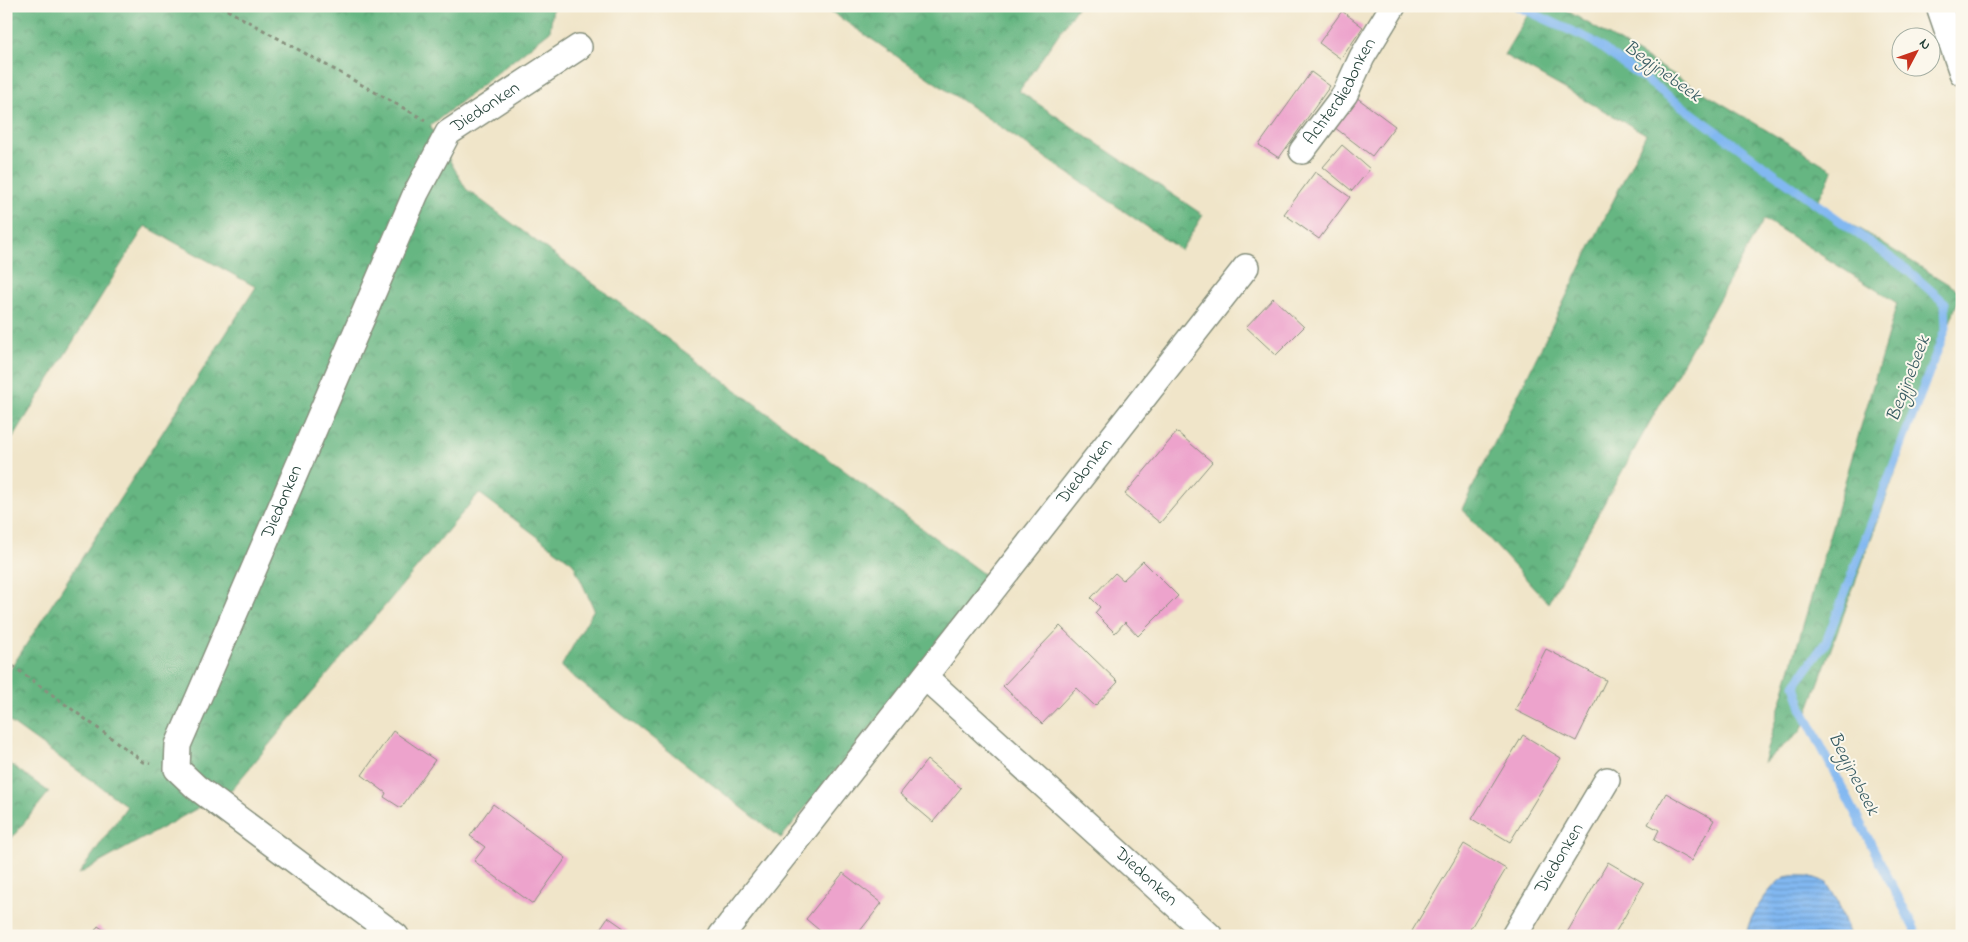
<svg xmlns="http://www.w3.org/2000/svg" width="1968" height="942" viewBox="0 0 1968 942" font-family="'Indie Flower',sans-serif">
<style>
.forest{fill:url(#forest-crowns);stroke:#427a5b}
.water{fill:url(#water-rules);stroke:#507a92}
.lines{fill:none;stroke-linecap:round;stroke-linejoin:round}
.stream{stroke:#82b8f1;stroke-width:9}
.building{fill:#eda3cc}
.minor-casing{stroke:#88917e;stroke-width:28}
.path{stroke:#88917e;stroke-width:3;stroke-dasharray:4 4;stroke-linecap:butt}
.minor{stroke:#fff;stroke-width:25}
.labels{text-anchor:middle;dominant-baseline:central;stroke-width:4;stroke-linejoin:round;paint-order:stroke}
.street-label{font-size:18px;fill:#1f3d34;stroke:#fbf7ec}
.water-label{font-size:19px;font-style:italic;fill:#385c63;stroke:#fbf7ec}
</style>
<defs>
<pattern id="forest-crowns" width="20" height="18" patternUnits="userSpaceOnUse" patternTransform="scale(1.25)"><rect width="20" height="18" fill="#66b682"/><path d="M2 6a3 3 0 1 1 6 0M12 15a3 3 0 1 1 6 0" fill="none" stroke="#53956b"/></pattern>
<pattern id="water-rules" width="6" height="5" patternUnits="userSpaceOnUse" patternTransform="scale(1.25)"><rect width="6" height="5" fill="#82b8f1"/><path d="M0 2.5h6" fill="none" stroke="#6a97c4"/></pattern>
</defs>
<rect width="100%" height="100%" fill="#fbf7ec"/>
<filter id="ink" filterUnits="userSpaceOnUse"><feTurbulence type="fractalNoise" baseFrequency=".02" numOctaves="2"/><feDisplacementMap in="SourceGraphic" scale="10" xChannelSelector="R" yChannelSelector="G"/><feConvolveMatrix kernelMatrix="1 2 1 2 8 2 1 2 1" color-interpolation-filters="sRGB"/></filter>
<filter id="wash" filterUnits="userSpaceOnUse"><feTurbulence type="fractalNoise" baseFrequency=".0096" numOctaves="4" result="noise"/><feDisplacementMap in="SourceGraphic" scale="20" xChannelSelector="R" yChannelSelector="G"/><feGaussianBlur stdDeviation="1.12" result="paint"/><feColorMatrix in="noise" values="0 0 0 0 0 0 0 0 0 0 0 0 0 0 0 0 0 1.4 0 .05"/><feComposite in="paint" operator="in"/></filter>
<g filter="url(#wash)">
<rect width="100%" height="100%" fill="#f0e5c9"/>
<g class="forest">
<path d="M6 6H553L550 31 430 126 466 189 990 579 781 838 561 667 594 609 573 563 479 493 232 789 79 874 127 806 6 719V676L256 287 145 226 6 449Z"/>
<path d="M823 6H1078L1019 91 1203 215 1181 250Z"/>
<path d="M1533 6H1559L1833 170 1817 203 1961 292 1801 731 1763 763 1897 303 1764 219 1548 603 1462 509 1646 134 1504 55Z"/>
<path d="M6 761 49 792 6 845Z"/>
</g>
<path class="water" d="M1809 876 1826 882 1837 900 1850 936H1747C1745 921 1771 884 1785 877 1792 875 1803 876 1809 876Z"/>
<g class="lines">
<path class="stream" d="M1517 6 1591 40 1906 269 1945 303 1946 328 1826 642 1795 685 1803 711 1918 936"/>
</g>
<g id="blocks">
<g class="building">
<path d="M1342 11 1363 27 1341 59 1319 43Z"/>
<path d="M1311 72 1330 86 1279 158 1259 145Z"/>
<path d="M1356 97 1395 126 1372 156 1334 127Z"/>
<path d="M1342 145 1370 169 1352 191 1323 167Z"/>
<path d="M1315 172 1350 197 1319 239 1284 214Z"/>
<path d="M1273 298 1304 327 1276 355 1246 327Z"/>
<path d="M1177 432 1212 462 1160 523 1125 494Z"/>
<path d="M1143 561 1178 596 1138 636 1125 622 1115 633 1095 613 1100 607 1091 598 1115 573 1123 580Z"/>
<path d="M1060 626 1118 682 1095 706 1076 688 1042 724 1003 686Z"/>
<path d="M1546 649 1606 680 1576 741 1515 710Z"/>
<path d="M393 731 435 760 401 808 384 797 386 793 362 775Z"/>
<path d="M1523 735 1561 758 1510 842 1472 819Z"/>
<path d="M927 760 961 788 933 822 900 794Z"/>
<path d="M1666 793 1714 820 1691 861 1654 840 1659 830 1648 824Z"/>
<path d="M493 804 566 858 533 904 474 861 485 847 470 836Z"/>
<path d="M1464 844 1506 869 1466 936H1419L1412 931Z"/>
<path d="M1608 862 1644 883 1618 928 1613 936H1565Z"/>
<path d="M843 873 882 903 856 936H826L806 919Z"/>
<path d="M608 917 628 931 624 936H595Z"/>
<path d="M98 926 113 936H91Z"/>
</g>
</g>
</g>
<g filter="url(#ink)">
<use href="#blocks" fill-opacity="0" stroke="#88917e" stroke-width="1"/>
<g class="lines">
<defs>
<g id="minor">
<path d="M1939 6 1962 73"/>
<path id="s1" d="M1302 151 1345 94 1362 57 1393 6"/>
<path id="s2" d="M925 677 1210 936"/>
<path id="s3" d="M396 936 196 787 177 769 178 745 416 193 448 133 579 47"/>
<path id="s4" d="M721 936 1246 267"/>
<path id="s5" d="M1514 936 1607 780"/>
</g>
</defs>
<use href="#minor" class="minor-casing"/>
<g class="path">
<path d="M220 6 425 120"/>
<path d="M6 661 144 762 150 763"/>
</g>
<use href="#minor" class="minor"/>
</g>
</g>
<g class="labels">
<g class="street-label">
<text stroke="none"><textPath href="#s1" startOffset="71">Achterdiedonken</textPath></text>
<text stroke="none"><textPath href="#s3" startOffset="1014">Diedonken</textPath></text>
<text stroke="none"><textPath href="#s4" startOffset="590">Diedonken</textPath></text>
<text stroke="none"><textPath href="#s3" startOffset="564">Diedonken</textPath></text>
<text stroke="none"><textPath href="#s5" startOffset="90">Diedonken</textPath></text>
<text stroke="none"><textPath href="#s2" startOffset="298">Diedonken</textPath></text>
</g>
<g class="water-label">
<text transform="translate(1662 72) rotate(36)">Begijnebeek</text>
<text transform="translate(1909 379) rotate(-69)">Begijnebeek</text>
<text transform="translate(1853 774) rotate(63)">Begijnebeek</text>
</g>
</g>
<rect width="1968" height="942" fill="none" stroke="#fbf7ec" stroke-width="25"/>
<g transform="translate(1916 52) rotate(49)"><circle r="24" fill="#fbf7ec" stroke="#a3ada2"/>
<path d="M0-4L9 19L0 12L-9 19Z" fill="#c8321e"/>
<text y="-8" font-size="14" font-weight="bold" text-anchor="middle" fill="#1f3d34">N</text>
</g>
</svg>
